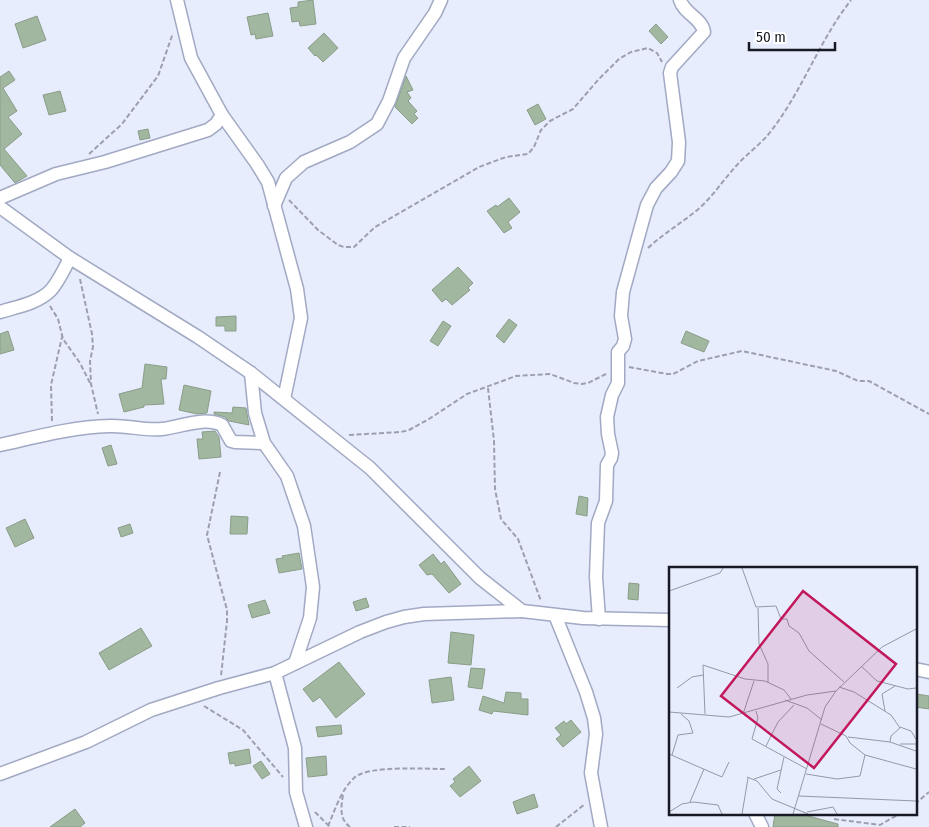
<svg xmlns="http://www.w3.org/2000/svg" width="929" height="827" viewBox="0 0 929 827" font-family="'Fira Sans Condensed',sans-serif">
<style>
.building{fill:#a2b7a0;stroke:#899d88}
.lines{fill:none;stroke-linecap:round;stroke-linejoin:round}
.street-casing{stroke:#a1a9c3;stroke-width:15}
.path{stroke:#9ca0ae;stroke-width:2;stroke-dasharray:5 2.5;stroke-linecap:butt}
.street{stroke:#fff;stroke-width:12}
.inset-road{fill:none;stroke:#9499a6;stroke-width:1}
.view{fill:#c2185b;fill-opacity:0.15;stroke:#c2185b;stroke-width:2.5}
.inset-edge{fill:none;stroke:#171a24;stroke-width:2.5}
</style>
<rect width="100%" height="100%" fill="#e7edfd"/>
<g class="building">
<path d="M313 0 316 24 300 26 299 21 292 22 290 8 298 7V2Z"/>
<path d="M268 13 273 36 256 39 255 34 251 35 247 17Z"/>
<path d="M37 16 46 40 23 48 15 24Z"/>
<path d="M656 24 668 37 661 44 649 31Z"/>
<path d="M324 33 338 48 323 62 316 55 315 56 308 48Z"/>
<path d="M9 71 15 80 3 88 17 111 8 117 22 134 4 149 27 176 15 183 0 165V77Z"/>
<path d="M406 76 413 90 407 92 411 98 408 101 417 111 414 114 418 118 412 124 395 107Z"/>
<path d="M60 91 66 111 49 115 43 95Z"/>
<path d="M538 104 546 119 535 125 527 110Z"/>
<path d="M148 129 150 138 140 140 138 131Z"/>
<path d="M509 198 520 212 508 222 512 228 504 233 487 211 496 205 497 207Z"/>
<path d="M458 267 473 283 468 288 470 290 452 305 446 299 442 302 432 290Z"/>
<path d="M236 316V331H225V326H216V317Z"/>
<path d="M509 319 517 325 504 343 496 336Z"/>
<path d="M443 321 451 326 438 346 430 341Z"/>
<path d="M8 331 14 350 0 354V334Z"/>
<path d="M686 331 709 341 704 352 681 343Z"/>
<path d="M145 364 167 367 166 379H161L164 404 144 405V407L124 412 119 394 142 388Z"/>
<path d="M184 385 211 391 207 413 197 414 179 410Z"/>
<path d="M233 407 246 408 249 425 229 421 225 417 214 414V412L232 413Z"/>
<path d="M215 431 219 437 221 457 199 459 197 439H203L202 432Z"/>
<path d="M111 445 117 464 108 466 102 448Z"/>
<path d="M579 496 588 498 587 516 576 514Z"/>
<path d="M231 516 248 517 247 534H230Z"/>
<path d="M25 519 34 538 15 547 6 528Z"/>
<path d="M130 524 133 533 121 537 118 528Z"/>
<path d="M299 553 302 569 279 573 276 559 283 558 282 556Z"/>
<path d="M433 554 441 564 444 561 461 584 449 593 432 574 427 575 419 565Z"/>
<path d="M629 583 639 584 638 600 628 599Z"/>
<path d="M366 598 369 607 356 611 353 602Z"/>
<path d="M265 600 270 613 252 618 248 605Z"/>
<path d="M141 628 152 646 109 670 99 653Z"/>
<path d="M451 632 474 635 471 665 448 663Z"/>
<path d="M339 662 365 694 336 718 320 697 313 702 303 689Z"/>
<path d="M471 668 485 669 482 689 468 687Z"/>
<path d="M451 677 454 700 432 703 429 680Z"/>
<path d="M506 692 521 693V699H528V715L493 711 492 714 479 710 483 696 504 703Z"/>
<path d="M917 694 929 696V709L915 707Z"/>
<path d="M571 720 581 732 563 747 556 739 561 735 555 728 564 721 566 724Z"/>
<path d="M341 725 342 734 318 737 316 727Z"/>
<path d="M249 749 251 763 235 766V763L230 764 228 753Z"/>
<path d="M326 756 327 775 308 777 306 758Z"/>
<path d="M261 761 270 774 262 779 253 766Z"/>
<path d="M469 766 481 781 460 797 450 786 455 782 453 779Z"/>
<path d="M534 794 538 807 517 814 513 802Z"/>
<path d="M75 809 85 823 80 827H50Z"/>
<path d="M775 813H797L838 824V827H773Z"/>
</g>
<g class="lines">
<defs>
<g id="street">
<path d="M177 0 191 58 222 115 257 164 268 182 297 289 301 318 284 399"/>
<path d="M0 198 56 174 105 162 208 130 216 124 222 115"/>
<path d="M274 206 286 178 304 162 350 142 377 124 389 101 404 58 435 13 441 0"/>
<path d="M0 207 70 258 198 337 251 373 370 468 480 578 522 611 583 618 670 620"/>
<path d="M0 312C16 307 39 303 51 290 59 281 64 269 70 258"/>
<path d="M251 373 255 413 264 443 287 476 304 526 313 587 310 618 295 663"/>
<path d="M0 445C36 437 72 427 109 426 127 425 145 431 162 429 181 427 204 416 222 425L231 441 235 442 264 443"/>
<path d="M555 615 586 692 594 718 596 734 591 773 601 827"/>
<path d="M599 619 596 577 598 523 606 501 607 465 611 458 612 453 608 434 607 417 612 395 618 383V352L623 346 625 339 621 316 623 292 647 205 656 188 671 172 678 161 679 142 670 73 672 67 704 32C702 18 684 14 680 0"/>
<path d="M915 669 929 672"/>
<path d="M275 673 295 748 296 792 306 827"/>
<path d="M0 774 86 742 151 710 219 688 275 673 360 632 386 622 404 617 424 614 522 611"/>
<path d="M755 813 762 827"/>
</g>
</defs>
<use href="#street" class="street-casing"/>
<g class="path">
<path d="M89 154 122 124 158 76 173 33"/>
<path d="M289 200 318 230 338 245 344 247H354L375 227 479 167 506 157 528 154 534 147 541 130 550 121 573 109 598 80 619 59 631 52 648 48 657 53 662 62"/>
<path d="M648 248C663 234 680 224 696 211 712 198 723 180 737 165 746 155 758 146 767 136 801 95 818 42 851 0"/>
<path d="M80 279 92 334 93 347 90 361 91 384 98 414"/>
<path d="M50 306 58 319 63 339 80 363 90 383"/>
<path d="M629 367 667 374H673L698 361 742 351 836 371 858 381H869L929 414"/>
<path d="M488 388 494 441 495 489 501 519 518 539 541 601"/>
<path d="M52 421 51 385 62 337"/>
<path d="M349 435 401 432 409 430 429 419 467 394 516 376 550 374 574 383 582 384 588 383 606 374"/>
<path d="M220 472 207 535 227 610V621L221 676"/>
<path d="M204 706 243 730 283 777"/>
<path d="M343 795C341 807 339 819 350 827"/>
<path d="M915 804 929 792"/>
<path d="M315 812 330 827"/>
<path d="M834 819 880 825 901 813"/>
<path d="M328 826C335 810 341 790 354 778 367 765 426 769 445 769"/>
<path d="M394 827H410"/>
<path d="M556 827 585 804"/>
</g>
<use href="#street" class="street"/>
</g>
<g transform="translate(669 567)">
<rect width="248" height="248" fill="#e7edfd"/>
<path class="inset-road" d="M73 1 87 40 107 39 112 52H118L120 59 130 66 140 84 175 115M0 24 51 6 54 1M89 41 90 77 99 97V115M192 99 208 114 239 122 247 121M170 120 185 125 222 148 231 161 222 169 221 175M8 121 23 110 34 108M116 133 138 141 153 153M87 144 89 151 83 172 138 202M216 144 213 127 226 119M0 145 60 150 138 128 167 124 213 80 247 62M36 147 34 98 76 112 96 114 115 123 122 132M74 147 85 114M152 157 177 169 181 176 196 188 247 202M231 160 242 164 247 172M179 170 221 175 247 184M231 177H247M97 179 109 155 125 138M0 187 53 210 60 195M3 188 9 168 24 166 20 154 12 147M137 207 168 212 191 209 196 188M78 210 88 214 103 232 139 247M85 212 112 203M112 226 108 222 115 190M130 229 247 234M21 235 35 202M0 245 13 237 24 235 49 238 53 247M138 245 164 240 168 247M73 247 79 211M124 247 156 140 167 124"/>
<path class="view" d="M134 24 227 97 145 201 52 129Z"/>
<rect width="248" height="248" class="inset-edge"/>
</g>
<path d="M749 42v8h86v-8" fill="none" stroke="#171a24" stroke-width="2.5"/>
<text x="756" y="42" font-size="15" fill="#171a24" stroke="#ffffff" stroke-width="4" paint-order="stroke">50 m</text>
</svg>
